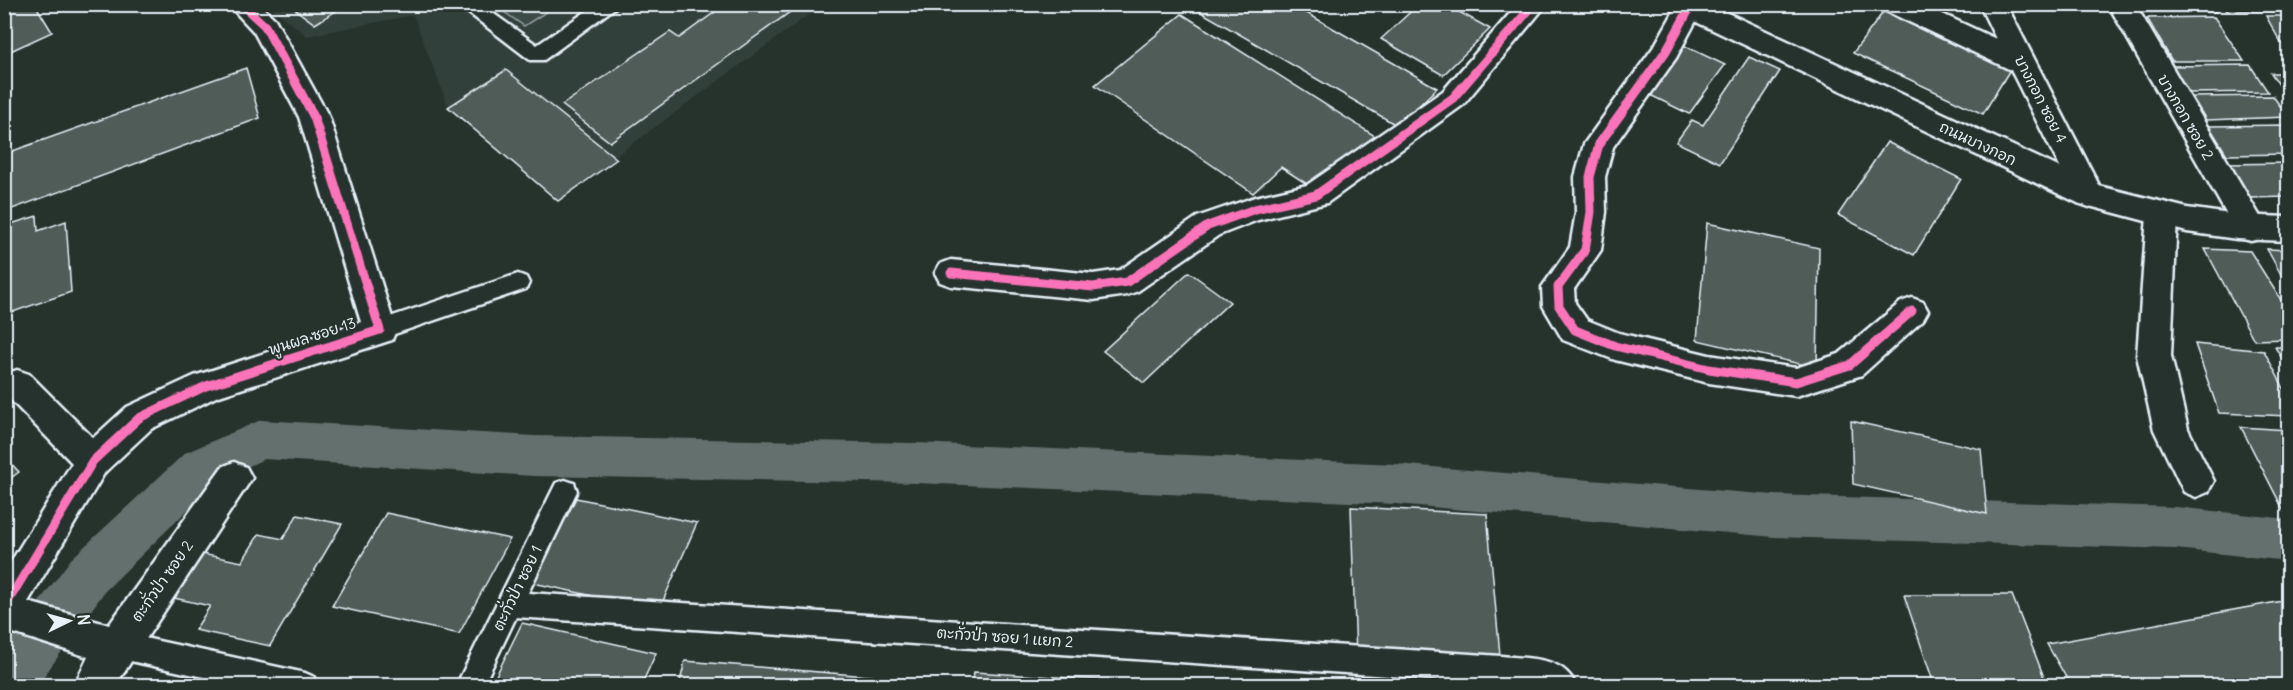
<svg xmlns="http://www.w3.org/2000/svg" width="2293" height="690" viewBox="0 0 2293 690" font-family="Delius,'Playpen Sans Thai',sans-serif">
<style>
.built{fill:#333f3a}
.green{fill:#3e4b47;stroke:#939ea0;stroke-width:1.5}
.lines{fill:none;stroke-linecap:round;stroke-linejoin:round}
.canal{fill:#636f6d;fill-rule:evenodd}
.building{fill:#505c59;stroke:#e8f1f8;stroke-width:1.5}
.lane-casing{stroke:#e8f1f8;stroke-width:5}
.street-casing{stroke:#e8f1f8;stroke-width:5}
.secondary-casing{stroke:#e8f1f8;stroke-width:5}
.lane{fill:#26332d;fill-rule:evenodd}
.street{fill:#26332d;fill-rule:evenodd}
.secondary{fill:#26332d;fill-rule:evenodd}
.cycleway-casing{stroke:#26332d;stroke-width:13}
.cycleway{stroke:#fb73b8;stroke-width:9}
.labels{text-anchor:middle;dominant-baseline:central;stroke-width:4.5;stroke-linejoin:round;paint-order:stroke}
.street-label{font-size:15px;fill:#e8f1f8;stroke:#26332d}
</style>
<rect width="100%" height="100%" fill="#26332d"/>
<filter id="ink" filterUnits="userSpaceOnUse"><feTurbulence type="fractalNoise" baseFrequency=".0167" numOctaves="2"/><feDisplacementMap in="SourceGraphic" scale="12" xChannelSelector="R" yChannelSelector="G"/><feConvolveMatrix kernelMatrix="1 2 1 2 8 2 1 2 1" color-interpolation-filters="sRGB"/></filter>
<g filter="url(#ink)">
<path class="built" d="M268 5H822L557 199 449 108 413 15 307 36Z"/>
<path class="green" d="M494 5H557L524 26Z"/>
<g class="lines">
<path class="canal" d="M261 420 534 436 916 443 1396 464 1774 495 2176 507 2288 519V561L2176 549 1774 537 1396 504 916 483 534 476 264 459 217 481 105 591 37 686H4V649L71 559 185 453Z"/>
</g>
<g class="building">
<path d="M4 4H35L52 32 4 54Z"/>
<path d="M288 4H347L315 24Z"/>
<path d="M726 4H801L610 142 562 105 670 32 679 38Z"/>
<path d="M1187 4H1291L1437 88 1398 126Z"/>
<path d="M1419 4H1445L1490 29 1443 75 1381 39Z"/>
<path d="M2133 4H2211L2216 12H2137Z"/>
<path d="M2223 4H2286L2288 11H2227Z"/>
<path d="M1884 11 2011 68 1983 114 1853 53Z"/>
<path d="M1182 14 1375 136 1316 190 1281 167 1253 193 1095 85Z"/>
<path d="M2266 16H2288V43H2281Z"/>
<path d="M2214 17 2244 61H2172L2147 18Z"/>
<path d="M1685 46 1725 65 1689 114 1648 94Z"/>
<path d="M1749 57 1780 71 1720 163 1676 142 1692 120 1703 125Z"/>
<path d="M2250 65 2268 92 2186 93 2169 66Z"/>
<path d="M246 68 260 118 4 212V154Z"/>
<path d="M506 70 617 159 558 201 448 107Z"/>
<path d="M2271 73H2288V98Z"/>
<path d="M2273 96 2288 117 2206 120 2192 97Z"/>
<path d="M2288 125V154L2227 155 2209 126Z"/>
<path d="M1887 142 1961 179 1914 255 1838 215Z"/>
<path d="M2288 163V197L2247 198 2229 164Z"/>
<path d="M37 216 38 231 66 221 71 292 4 315V226Z"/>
<path d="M1707 223 1819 248 1817 368 1697 340Z"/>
<path d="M2205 249 2250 251 2288 311V339L2254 340Z"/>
<path d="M2267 249 2288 250V287Z"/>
<path d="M1189 272 1230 302 1144 383 1103 351Z"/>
<path d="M2195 344 2264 351 2288 396V416L2219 413Z"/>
<path d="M2275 347H2288V368Z"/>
<path d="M1851 421 1981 449 1987 514 1853 484Z"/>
<path d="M2241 427 2288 430V519Z"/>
<path d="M4 456 19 472 4 483Z"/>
<path d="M576 498 697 523 659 610 533 583Z"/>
<path d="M1351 507 1487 514 1501 666 1356 658Z"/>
<path d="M386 513 510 539 459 634 332 606Z"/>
<path d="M297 515 342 524 270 646 195 630 210 606 174 598 202 554 242 562 259 534 283 539Z"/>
<path d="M1904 595H2012L2047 685 1934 684Z"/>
<path d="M2288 600V686H2071L2047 644Z"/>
<path d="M522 623 656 653 641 686H491Z"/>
<path d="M685 661 916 680 915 686H679Z"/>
<path d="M974 672 1136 682V686H972Z"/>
</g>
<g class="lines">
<defs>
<g id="lane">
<path d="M457 4H480L537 45 597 4H620L544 60H530Z"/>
<path d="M518 274 526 277 529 283 526 289 380 339 372 337 369 330 372 323Z"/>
<path d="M565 480 574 483 577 491 528 593 1501 656C1528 659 1564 656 1576 686H1535L516 617 483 686H456L556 483Z"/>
<path d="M117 632 305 673 314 677 318 686H244L117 658 108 654 104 645 108 636Z"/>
</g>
<g id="street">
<path d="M228 4H259L275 19 329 117 396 330 392 340 216 397 151 429 105 472 28 602 109 625 222 467 234 462 246 467 252 478 115 686H74L88 657 4 630V573L72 463 5 394V374L17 370 29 374 93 438 127 407 194 376 361 322 299 117 254 32Z"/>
<path d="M1518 4H1547L1463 105 1327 203 1258 220 1219 235 1138 291 1127 295 1093 300 951 286 940 282 935 273 940 264 951 260 1093 274 1120 270 1197 217 1255 197 1307 185 1443 91Z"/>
<path d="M1678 4H1705L1676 58 1613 147 1605 177 1606 212 1601 250 1574 289 1575 303 1587 320 1619 333 1709 355 1796 368 1839 354 1901 302 1912 298 1923 302 1928 311 1923 320 1862 375 1796 396 1709 383 1615 360 1563 340 1543 306 1542 287 1570 247 1576 212 1575 177 1584 144 1655 45Z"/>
<path d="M1883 4H1921L1996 39 1979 4H2006L2104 195 2100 203 2089 207 2078 203 2011 70 1886 11Z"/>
<path d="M2108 4H2135L2262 220 2267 229 2262 238 2251 241 2240 238Z"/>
<path d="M2162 203 2173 206 2177 215 2171 356 2188 429 2214 481 2208 492 2196 497 2184 492 2154 430 2137 356 2147 215 2151 206Z"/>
</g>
<path id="secondary" d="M1670 4H1708L2099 186 2187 208 2237 215 2288 217V241L2237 239 2187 232 2078 203 1673 11Z"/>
</defs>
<use href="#lane" class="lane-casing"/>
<use href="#street" class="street-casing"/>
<use href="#secondary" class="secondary-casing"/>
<use href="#lane" class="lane"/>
<use href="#street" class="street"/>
<use href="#secondary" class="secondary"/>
<defs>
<g id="cycleway">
<path d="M1692 4 1666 51 1599 144 1590 177 1591 212 1585 250 1558 287 1559 306 1575 330 1615 346 1709 369 1796 382 1850 365 1912 311"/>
<path d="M951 273 1093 287 1127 282 1208 226 1255 209 1316 195 1453 98 1534 4"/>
<path d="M4 608 93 461 139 418 206 386 380 330 314 117 265 26 241 4"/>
</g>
</defs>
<use href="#cycleway" class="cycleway-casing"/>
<use href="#cycleway" class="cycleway"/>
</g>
</g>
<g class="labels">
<g class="street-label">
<text transform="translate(2041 99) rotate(63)">บางกอก ซอย 4</text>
<text transform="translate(2186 117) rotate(60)">บางกอก ซอย 2</text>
<text transform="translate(1978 143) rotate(25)">ถนนบางกอก</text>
<text transform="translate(312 336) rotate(-18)">พูนผล ซอย 13</text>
<text transform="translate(162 581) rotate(-55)">ตะกั่วป่า ซอย 2</text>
<text transform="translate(517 588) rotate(-64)">ตะกั่วป่า ซอย 1</text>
<text transform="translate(1005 637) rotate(4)">ตะกั่วป่า ซอย 1 แยก 2</text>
</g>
</g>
<rect width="2293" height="690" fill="none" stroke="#26332d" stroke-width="24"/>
<rect x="12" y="12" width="2269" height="666" fill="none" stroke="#e8f1f8" stroke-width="2" filter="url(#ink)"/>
<g transform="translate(69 621) rotate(85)" stroke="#26332d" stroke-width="4.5" paint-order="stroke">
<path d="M0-4.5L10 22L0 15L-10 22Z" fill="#e8f1f8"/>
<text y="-9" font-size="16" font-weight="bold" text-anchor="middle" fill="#e8f1f8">N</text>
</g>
</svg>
